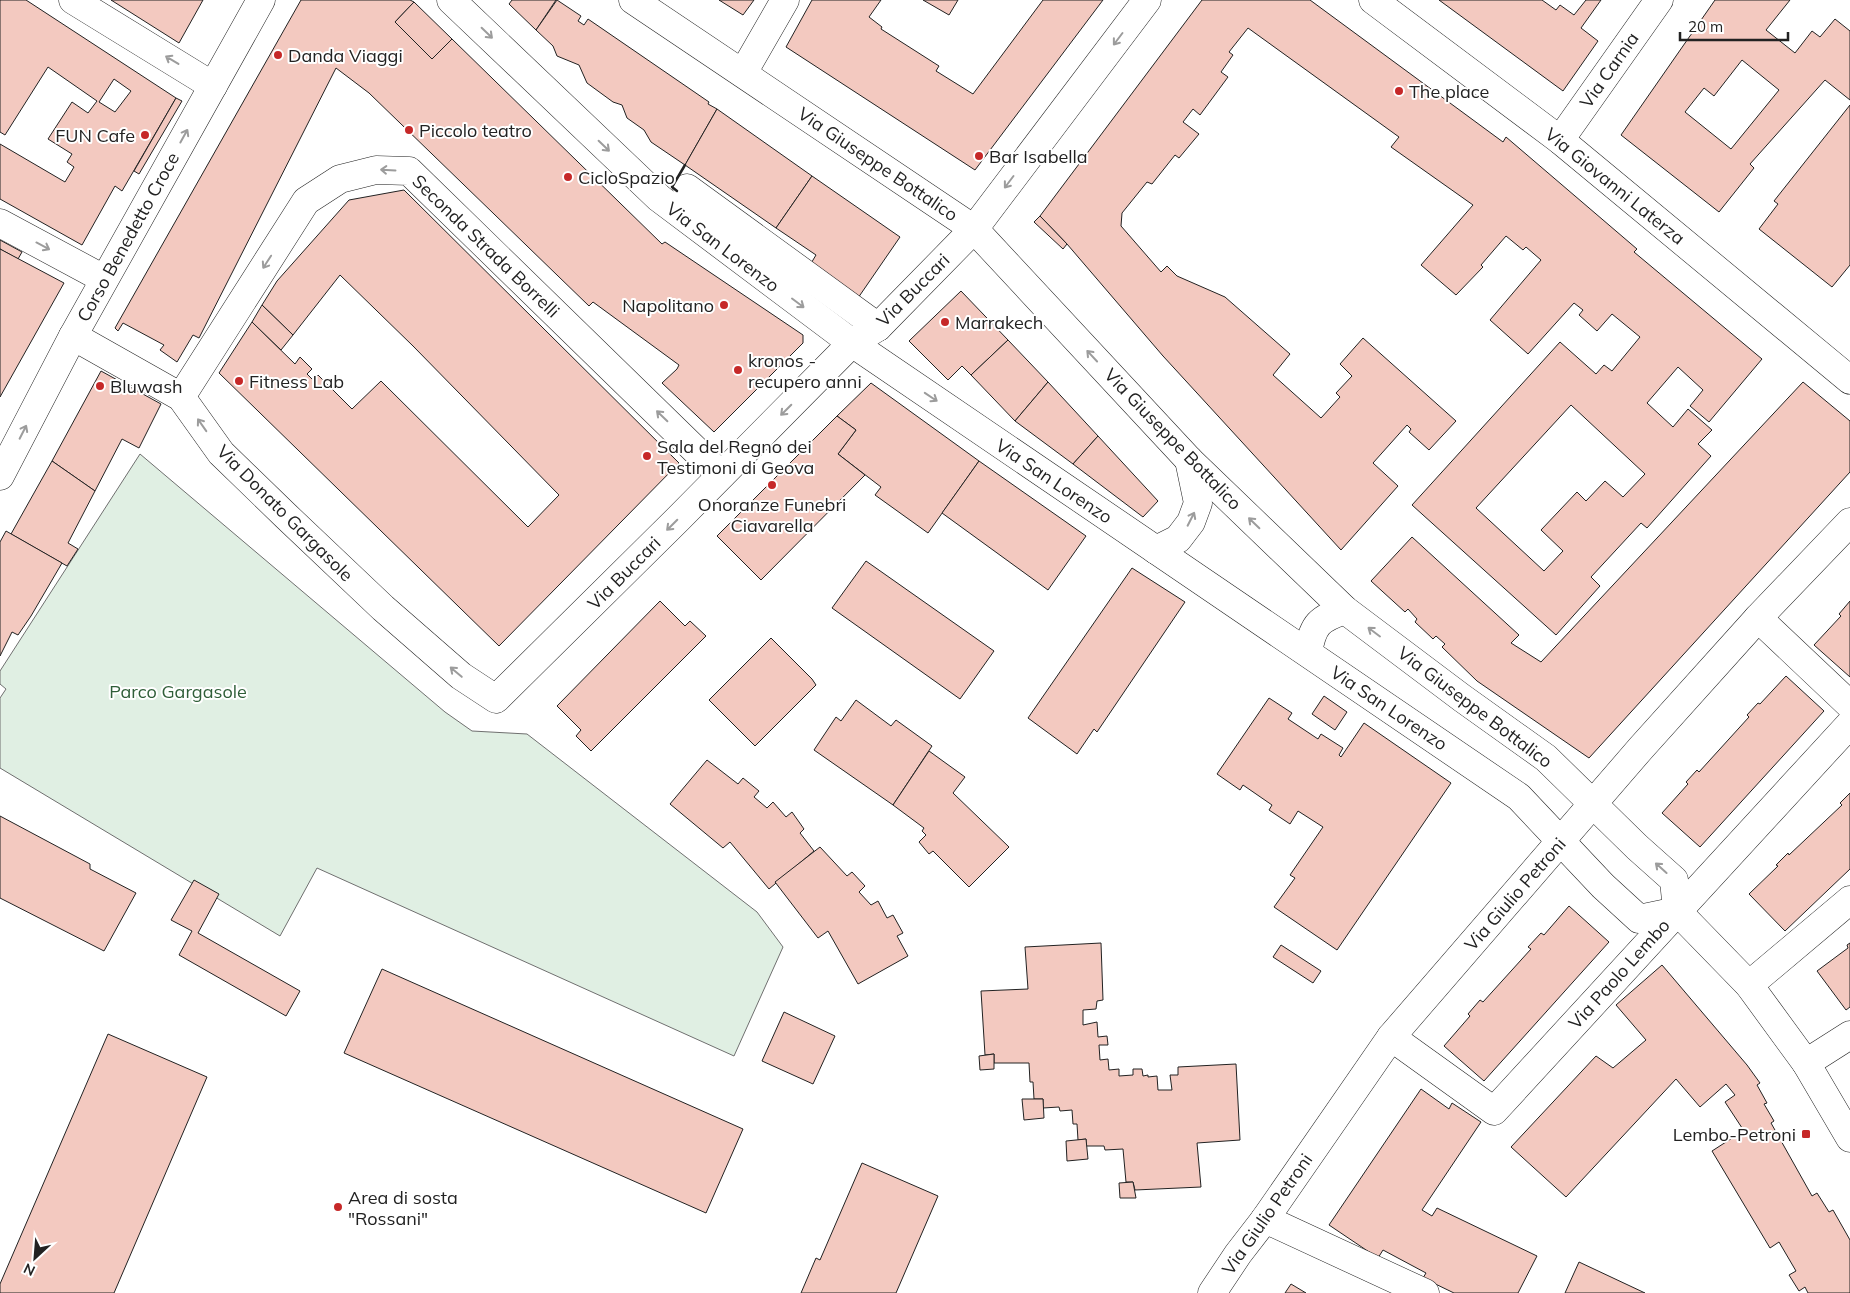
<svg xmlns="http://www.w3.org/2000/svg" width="1850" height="1293" viewBox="0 0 1850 1293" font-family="Mulish,sans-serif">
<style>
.green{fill:#e0efe3;stroke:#6f6f6f}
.building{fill:#f3c9c0;stroke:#222;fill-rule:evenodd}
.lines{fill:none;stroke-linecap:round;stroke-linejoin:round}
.minor-casing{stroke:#222;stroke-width:29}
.major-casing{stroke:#222;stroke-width:29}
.minor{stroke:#fff;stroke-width:28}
.major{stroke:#fff;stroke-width:28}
.wall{stroke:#222;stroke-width:2.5}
.oneway{stroke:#9c9c9c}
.poi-dot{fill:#c62828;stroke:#fff;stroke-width:2}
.labels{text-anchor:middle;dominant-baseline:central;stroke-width:4;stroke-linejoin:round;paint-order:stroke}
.poi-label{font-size:18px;fill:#222;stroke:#fff;text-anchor:start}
.street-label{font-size:18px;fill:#222;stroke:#fff}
.park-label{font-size:18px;fill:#2f5e38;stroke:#fff}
</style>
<rect width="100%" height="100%" fill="#fff"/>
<path class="green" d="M140 454 445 712 472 731 527 734 757 912 783 947 734 1056 317 868 280 936 0 768V698L6 689 0 684V671Z"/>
<g class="building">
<path d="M0 0H26L176 98 122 191 115 186 82 245 0 199V144L65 182 74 167 67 162 72 154 48 139 72 102 88 113 97 101 48 67 5 135 0 132ZM114 79 131 91 115 112 99 102Z"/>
<path d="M111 0H203L179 43Z"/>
<path d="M301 0H410L414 2 395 22 432 59 452 39 662 244 665 242 803 335V343L714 432 662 383 677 369 679 365 593 302 589 306 369 93 336 68 199 338 193 335 177 362 160 350 164 345 123 323 118 331 115 328Z"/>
<path d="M512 0H556L536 30 509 4Z"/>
<path d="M557 0 581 16 578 21 584 25 588 19 709 102 708 104 717 109 685 165 651 142 644 130 627 118 622 105 613 102 587 83 579 65 557 56 553 46 536 30Z"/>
<path d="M719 0H754L743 15Z"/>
<path d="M812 0H881L869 17 882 27 881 29 939 66 936 71 973 94 1043 0H1103L975 170 786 47Z"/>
<path d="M923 0H958L949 15Z"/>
<path d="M1202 0H1310L1503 142 1506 137 1637 249 1634 252 1762 359 1709 422 1690 406 1703 390 1678 367 1647 403 1673 427 1688 409 1712 430 1698 444 1711 456 1647 528 1641 523 1591 577 1600 586 1556 635 1412 505 1560 342 1596 374 1604 365 1612 371 1640 337 1612 314 1597 331 1579 315 1583 310 1574 303 1528 354 1490 320 1541 260 1526 247 1523 250 1506 236 1481 265 1483 267 1456 295 1421 265 1473 205 1391 147 1399 137 1248 28 1229 52 1233 55 1221 72 1228 77 1200 115 1193 109 1183 122 1199 134 1179 158 1175 155 1152 184 1147 182 1122 213 1121 226 1161 272 1167 266 1177 276 1225 297 1290 354 1273 375 1321 418 1340 397 1336 393 1352 376 1340 364 1363 338 1456 421 1429 450 1409 432 1411 429 1407 425 1373 463 1398 486 1341 550 1163 356 1067 244 1040 216ZM1571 405 1645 474 1623 497 1605 481 1586 501 1577 492 1541 530 1563 551 1544 571 1476 508Z"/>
<path d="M1439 0H1542L1556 10 1560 5 1574 15 1586 0H1601L1581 28 1598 41 1563 91Z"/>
<path d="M1715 0H1790L1766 30 1795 53 1812 31 1820 37 1835 19 1850 31V100L1825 80 1750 164 1754 168 1719 212 1621 135ZM1742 60 1779 90 1731 149 1685 112 1704 88 1714 96Z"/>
<path d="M414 2 452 39 432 59 395 22Z"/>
<path d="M176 98 182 101 139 174 134 171Z"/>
<path d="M1850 105V265L1832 287 1759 229 1778 204 1774 201Z"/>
<path d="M717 109 812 176 776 228 685 165Z"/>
<path d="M812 176 900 237 858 298 810 265 816 255 776 228Z"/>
<path d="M404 190 679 463 499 646 219 373 252 322 295 364 300 357 312 369 307 374 313 380 318 375 352 409 381 381 528 527 559 495 413 346 340 275 293 335 262 305 277 281 349 200Z"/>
<path d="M1040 216 1067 244 1063 249 1034 222Z"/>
<path d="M0 240 22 252 18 259 0 249Z"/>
<path d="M0 249 64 283 0 397Z"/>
<path d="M961 291 1008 340 971 375 962 366 948 380 909 341Z"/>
<path d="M262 305 293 335 281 350 252 322Z"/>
<path d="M1008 340 1048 382 1015 421 971 375Z"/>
<path d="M101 371 161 404 139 448 122 439 95 491 52 461Z"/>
<path d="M1048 382 1098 436 1073 464 1015 421Z"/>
<path d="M1803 382 1850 421V472L1589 758 1477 681 1442 647 1445 644 1436 636 1433 639 1415 622 1417 619 1408 609 1405 612 1371 581 1412 537 1519 635 1511 643 1541 662Z"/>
<path d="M871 383 979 461 928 533 875 495 881 487 838 454 856 430 837 416Z"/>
<path d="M837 416 856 430 838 454 865 475 761 580 717 536Z"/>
<path d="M1098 436 1158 501 1143 517 1073 464Z"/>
<path d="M52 461 95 491 68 543 78 549 67 566 11 534Z"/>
<path d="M979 461 1086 536 1048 590 942 513Z"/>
<path d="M6 531 62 563 31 616 18 635 12 632 0 656V542Z"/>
<path d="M866 561 994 651 960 699 832 608Z"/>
<path d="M1132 568 1185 602 1097 732 1094 729 1077 754 1028 718Z"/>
<path d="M660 601 685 626 690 621 706 636 591 751 576 736 581 730 557 706Z"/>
<path d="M1850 601V677L1814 645 1841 616 1839 614Z"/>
<path d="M771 638 812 679 816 685 755 746 709 700Z"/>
<path d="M1786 676 1824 711 1700 847 1662 813 1688 784 1686 782 1697 770 1699 772 1749 717 1747 715 1758 703 1760 704Z"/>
<path d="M1324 696 1347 712 1335 730 1312 714Z"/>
<path d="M1269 698 1292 713 1288 719 1318 739 1321 734 1343 748 1339 755 1341 757 1364 723 1451 783 1337 950 1274 907 1295 878 1290 875 1323 827 1298 811 1290 824 1269 810 1272 805 1243 785 1240 790 1217 774Z"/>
<path d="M856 700 891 726 896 720 932 746 893 805 814 750 836 717 841 721Z"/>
<path d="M929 751 965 777 953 793 1009 847 969 887 933 851 929 854 919 842 926 835 922 831 924 828 893 805Z"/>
<path d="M707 760 738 784 743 778 759 791 754 797 767 808 773 802 786 817 792 812 804 829 800 833 814 851 769 889 730 842 723 848 670 804Z"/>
<path d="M1850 793V869L1785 931 1749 894 1778 866 1776 865 1788 853 1789 855 1842 805 1840 803Z"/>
<path d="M0 816 90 864V869L136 893 104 951 0 898Z"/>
<path d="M820 847 847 876 852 872 865 886 859 892 871 905 878 901 887 918 893 915 903 933 897 936 908 956 858 984 828 931 818 938 775 882Z"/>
<path d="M194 880 219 894 198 933 300 991 286 1016 179 955 192 931 171 920Z"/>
<path d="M1569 906 1609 942 1484 1081 1444 1046 1470 1016 1468 1014 1480 1000 1483 1002 1531 949 1528 947 1541 933 1544 935Z"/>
<path d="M1101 943 1103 1000 1097 1001 1096 1009 1083 1010V1025L1097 1022 1098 1037 1107 1036 1108 1045H1099L1100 1060 1108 1059 1109 1070 1119 1069V1076L1133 1075V1069H1142L1143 1076 1148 1075V1077L1157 1076 1158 1090H1172L1170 1075H1178V1067L1236 1064 1240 1140 1197 1143 1201 1187 1135 1190 1133 1182H1126L1123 1149 1105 1150 1104 1146H1086V1139L1078 1140 1077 1124H1073L1072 1110 1060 1111 1059 1107 1043 1108V1099H1034L1033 1082H1030L1029 1063H994V1054L985 1055 981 991 1028 989 1025 947Z"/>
<path d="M1850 943V1007L1846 1010 1817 971 1848 948 1847 945Z"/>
<path d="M1281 945 1321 971 1313 983 1273 957Z"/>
<path d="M1662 965 1747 1065 1760 1083 1757 1085 1767 1103 1764 1104 1774 1121 1771 1123 1812 1196 1817 1193 1829 1212 1833 1210 1850 1240V1293H1808L1805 1287 1799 1291 1789 1275 1796 1271 1779 1242 1770 1248 1712 1151 1740 1133 1743 1136 1746 1134 1725 1102 1735 1095 1726 1084 1700 1107 1676 1079 1566 1197 1511 1147 1596 1056 1613 1068 1646 1040 1616 1005Z"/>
<path d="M382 969 743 1129 706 1213 344 1053Z"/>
<path d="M784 1012 835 1036 813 1084 762 1061Z"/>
<path d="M108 1034 207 1077 114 1293H0V1284Z"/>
<path d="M994 1054V1069L980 1070 979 1056Z"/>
<path d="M1421 1089 1449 1109 1452 1103 1481 1122 1422 1210 1432 1216 1437 1208 1537 1256 1518 1293H1454L1423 1278 1426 1273 1383 1250 1378 1258 1329 1225Z"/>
<path d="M1022 1099H1043L1044 1118 1024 1120Z"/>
<path d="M1086 1139 1088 1159 1067 1161 1066 1141Z"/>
<path d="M862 1163 938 1196 896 1293H801L816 1258 820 1260Z"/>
<path d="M1133 1182 1136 1198H1120L1119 1183Z"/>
<path d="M1579 1262 1645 1293H1565Z"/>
<path d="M1291 1284 1306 1293H1285Z"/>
</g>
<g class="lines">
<defs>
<g id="minor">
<path d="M73 0 213 86"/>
<path d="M1373 0 1560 140 1850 380"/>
<path d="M743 73 785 0"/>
<path d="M1560 140 1659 0"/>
<path d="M687 188 878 327"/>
<path d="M0 223 104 279"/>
<path d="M73 336 181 397 221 453 286 516 383 608 461 676 496 699 678 519 852 343 878 327 974 229 1147 0"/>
<path d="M181 397 306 201 340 179 376 170 409 171 721 475"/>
<path d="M0 476 73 336 261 0"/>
<path d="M1758 618 1850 705"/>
<path d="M1749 985 1850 900"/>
<path d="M1391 1037 1494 1111 1850 724"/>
<path d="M1806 1063 1850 1035"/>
<path d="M1265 1219 1425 1293"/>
<path d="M1212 1293 1238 1254 1265 1219 1391 1037 1641 748 1758 618 1850 522"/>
</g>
<g id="major">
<path d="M451 0 659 198 852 343 1519 797 1603 886 1639 919 1677 911"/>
<path d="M633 0 974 229 1189 460 1345 610 1462 698 1546 758 1637 847 1674 880 1677 911"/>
<path d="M1156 550 1178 539 1191 522 1198 503 1189 460"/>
<path d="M1308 652C1313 624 1319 619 1345 610"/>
<path d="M1677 911 1749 985 1806 1063 1850 1138"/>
</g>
</defs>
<use href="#minor" class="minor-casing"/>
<use href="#major" class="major-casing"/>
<use href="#minor" class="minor"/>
<use href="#major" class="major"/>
<path class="wall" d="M677 191 672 187 685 165"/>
</g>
<defs><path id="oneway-shaft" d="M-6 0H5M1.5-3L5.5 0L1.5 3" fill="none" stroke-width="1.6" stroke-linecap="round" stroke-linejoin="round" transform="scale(1.25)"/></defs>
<g class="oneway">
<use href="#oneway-shaft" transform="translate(487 33) rotate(44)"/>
<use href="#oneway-shaft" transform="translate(1118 39) rotate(127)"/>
<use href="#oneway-shaft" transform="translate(172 60) rotate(-149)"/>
<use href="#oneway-shaft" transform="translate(184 136) rotate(-61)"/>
<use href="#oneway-shaft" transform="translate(604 146) rotate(44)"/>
<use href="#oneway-shaft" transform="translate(388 170) rotate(-177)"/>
<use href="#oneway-shaft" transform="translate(1009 182) rotate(127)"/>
<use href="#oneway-shaft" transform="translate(43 246) rotate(28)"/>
<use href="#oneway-shaft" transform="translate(267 262) rotate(123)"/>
<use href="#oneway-shaft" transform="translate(798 303) rotate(37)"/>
<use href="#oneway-shaft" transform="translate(1092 356) rotate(-133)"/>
<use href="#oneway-shaft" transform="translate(931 397) rotate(34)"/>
<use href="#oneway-shaft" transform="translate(786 410) rotate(135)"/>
<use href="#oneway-shaft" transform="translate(662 416) rotate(-136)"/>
<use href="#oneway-shaft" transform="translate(202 425) rotate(-125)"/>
<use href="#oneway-shaft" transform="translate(23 432) rotate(-63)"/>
<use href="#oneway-shaft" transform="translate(1191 519) rotate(-63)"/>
<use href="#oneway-shaft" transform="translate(1254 523) rotate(-136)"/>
<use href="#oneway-shaft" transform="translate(672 525) rotate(135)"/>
<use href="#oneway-shaft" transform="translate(1374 632) rotate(-143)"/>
<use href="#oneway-shaft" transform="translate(456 672) rotate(-140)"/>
<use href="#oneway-shaft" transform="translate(1661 868) rotate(-138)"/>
</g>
<g class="poi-dot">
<circle cx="278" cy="55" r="5"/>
<circle cx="1399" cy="91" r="5"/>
<circle cx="409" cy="130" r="5"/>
<circle cx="145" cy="135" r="5"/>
<circle cx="979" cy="156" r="5"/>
<circle cx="568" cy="177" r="5"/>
<circle cx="724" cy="305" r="5"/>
<circle cx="945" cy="322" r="5"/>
<circle cx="738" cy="370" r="5"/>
<circle cx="239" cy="381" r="5"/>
<circle cx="100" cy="386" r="5"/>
<circle cx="647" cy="456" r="5"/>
<circle cx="772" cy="485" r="5"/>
<rect x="1801" y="1129" width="10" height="10" rx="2.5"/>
<circle cx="338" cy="1207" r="5"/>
</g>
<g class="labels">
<g class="poi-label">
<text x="288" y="55">Danda Viaggi</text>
<text x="1409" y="91">The place</text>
<text x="419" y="130">Piccolo teatro</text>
<text x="135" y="135" text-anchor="end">FUN Cafe</text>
<text x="989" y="156">Bar Isabella</text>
<text x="578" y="177">CicloSpazio</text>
<text x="714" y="305" text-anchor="end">Napolitano</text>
<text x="955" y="322">Marrakech</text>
<text x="748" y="360">kronos -<tspan x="748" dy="21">recupero anni</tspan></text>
<text x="249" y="381">Fitness Lab</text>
<text x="110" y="386">Bluwash</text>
<text x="657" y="446">Sala del Regno dei<tspan x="657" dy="21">Testimoni di Geova</tspan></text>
<text x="772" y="504" text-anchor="middle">Onoranze Funebri<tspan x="772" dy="21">Ciavarella</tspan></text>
<text x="1796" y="1134" text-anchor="end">Lembo-Petroni</text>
<text x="348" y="1197">Area di sosta<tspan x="348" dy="21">"Rossani"</tspan></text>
</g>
<g class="street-label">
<text transform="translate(1609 70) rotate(-55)">Via Carnia</text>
<text transform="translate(878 164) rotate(34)">Via Giuseppe Bottalico</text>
<text transform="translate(1615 186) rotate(39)">Via Giovanni Laterza</text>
<text transform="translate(128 237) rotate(-61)">Corso Benedetto Croce</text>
<text transform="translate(486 246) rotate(44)">Seconda Strada Borrelli</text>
<text transform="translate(723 247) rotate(37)">Via San Lorenzo</text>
<text transform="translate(913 290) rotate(-45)">Via Buccari</text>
<text transform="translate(1173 439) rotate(46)">Via Giuseppe Bottalico</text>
<text transform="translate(1054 481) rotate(34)">Via San Lorenzo</text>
<text transform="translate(285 513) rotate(45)">Via Donato Gargasole</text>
<text transform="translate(624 573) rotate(-45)">Via Buccari</text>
<text transform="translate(1475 707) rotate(37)">Via Giuseppe Bottalico</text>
<text transform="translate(1389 708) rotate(34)">Via San Lorenzo</text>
<text transform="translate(1515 894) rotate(-49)">Via Giulio Petroni</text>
<text transform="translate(1619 974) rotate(-48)">Via Paolo Lembo</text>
<text transform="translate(1267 1214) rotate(-55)">Via Giulio Petroni</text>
</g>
<g class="park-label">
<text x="178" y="691">Parco Gargasole</text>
</g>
</g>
<g transform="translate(35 1258) rotate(206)" stroke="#ffffff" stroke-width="4" paint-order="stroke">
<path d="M0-4L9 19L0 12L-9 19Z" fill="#222222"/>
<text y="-8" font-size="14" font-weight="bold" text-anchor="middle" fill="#222222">N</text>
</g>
<path d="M1680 32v8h108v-8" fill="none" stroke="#222222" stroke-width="2.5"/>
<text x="1688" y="32" font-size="15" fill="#222222" stroke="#ffffff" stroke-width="4" paint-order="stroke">20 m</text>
</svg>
